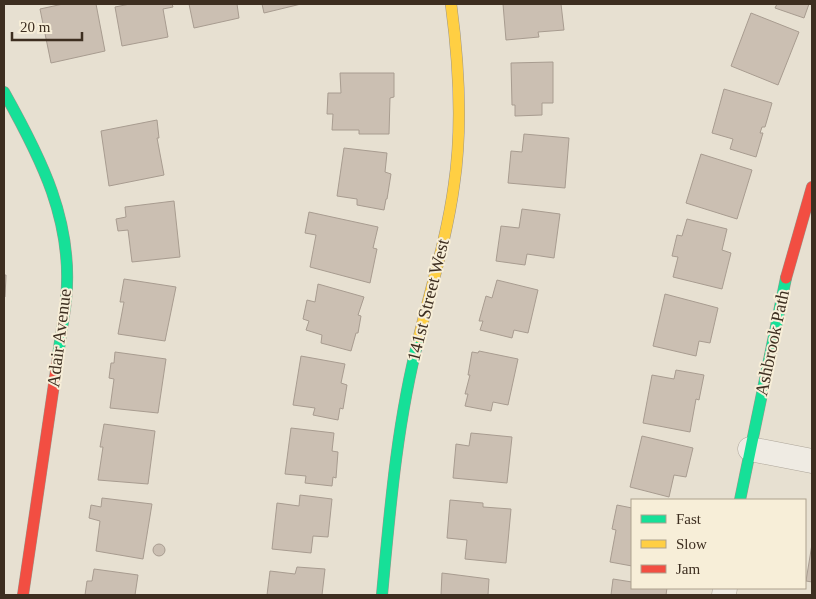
<svg xmlns="http://www.w3.org/2000/svg" width="816" height="599" viewBox="0 0 816 599" font-family="'Times New Roman',serif">
<style>
.building{fill:#cbbfb2;stroke:#a89c90}
.lines{fill:none;stroke-linecap:round;stroke-linejoin:round}
.street-casing{stroke:#ada599;stroke-width:25}
.fast-casing{stroke:#9c958a;stroke-width:12}
.slow-casing{stroke:#9c958a;stroke-width:12}
.jam-casing{stroke:#9c958a;stroke-width:12}
.street{stroke:#efebe3;stroke-width:24}
.fast{stroke:#16e098;stroke-width:11}
.slow{stroke:#ffcf43;stroke-width:11}
.jam{stroke:#f24e42;stroke-width:11}
.labels{text-anchor:middle;dominant-baseline:central;stroke-width:4;stroke-linejoin:round;paint-order:stroke}
.street-label{font-size:18px;fill:#3d2e20;stroke:#f7eed8}
</style>
<rect width="100%" height="100%" fill="#e7e0d1"/>
<g class="building">
<path d="M63 4H96L105 51 51 63 40 9Z"/>
<path d="M130 4H172L173 7 163 9 168 37 122 46 115 7Z"/>
<path d="M189 4H237L239 18 194 28Z"/>
<path d="M262 4H301L264 13Z"/>
<path d="M503 4H561L564 30 538 32 539 37 506 40Z"/>
<path d="M777 4H809L804 18 775 8Z"/>
<path d="M751 13 799 32 778 85 731 66Z"/>
<path d="M553 62V103H542V115L515 116V105H512L511 63Z"/>
<path d="M340 73H394V97L390 98 389 134H359V130H332L333 114H327L328 93H341Z"/>
<path d="M724 89 772 103 765 127H762L760 133H763L756 157 730 149 733 139 712 133Z"/>
<path d="M157 120 159 138H157L164 175 109 186 101 131Z"/>
<path d="M524 134 569 138 565 188 508 183 511 151 522 152Z"/>
<path d="M344 148 387 153 385 172 391 174 387 199H386L384 210 357 205V199L337 196Z"/>
<path d="M701 154 752 170 737 219 686 203Z"/>
<path d="M174 201 180 257 132 262 128 230 118 231 116 219 126 217 125 207Z"/>
<path d="M522 209 560 214 554 258 527 254 525 265 496 261 501 226 519 228Z"/>
<path d="M309 212 378 227 373 248 377 249 370 283 310 267 316 235 305 233Z"/>
<path d="M687 219 727 229 722 250 731 253 722 289 673 277 678 257 672 256 677 235 682 236Z"/>
<path d="M4 275H6L5 297H4Z"/>
<path d="M124 279 176 287 165 341 118 334 124 302H120Z"/>
<path d="M497 280 538 290 528 333 514 330 512 338 480 330 483 321H479L486 296 492 298Z"/>
<path d="M318 284 364 297 358 315 361 316 358 333H356L351 351 321 343 322 335 306 330 309 321 303 319 307 300 315 302Z"/>
<path d="M665 294 718 308 710 343 699 341 696 356 653 346Z"/>
<path d="M479 351 518 359 508 405 493 402 491 411 465 406 468 394H465L470 375H468L472 352 478 353Z"/>
<path d="M115 352 166 359 158 413 110 408 114 379 109 378 111 363H114Z"/>
<path d="M301 356 345 364 341 383 347 385 343 409 340 408 338 420 313 415 315 408 293 405Z"/>
<path d="M676 370 704 375 699 400 696 399 690 432 643 423 652 375 674 379Z"/>
<path d="M104 424 155 431 148 484 98 480 103 447H100Z"/>
<path d="M291 428 334 433 332 451 338 452 336 478 333 477 332 486 305 483 306 476 285 474Z"/>
<path d="M471 433 512 437 507 483 453 478 456 444 469 446Z"/>
<path d="M642 436 693 448 686 477 674 475 669 497 630 487Z"/>
<path d="M300 495 332 499 328 537 313 536 311 553 272 549 277 503 299 506Z"/>
<path d="M102 498 152 504 143 559 96 551 100 521 89 518 91 505 101 507Z"/>
<path d="M450 500 483 503V507L511 509 506 563 465 559 467 540 447 538Z"/>
<path d="M617 505 632 508V566L610 562 616 530 612 529Z"/>
<path d="M812 544V582L806 581Z"/>
<circle cx="159" cy="550" r="6"/>
<path d="M297 567 325 569 322 595H267L270 571 295 574Z"/>
<path d="M94 569 138 575 135 595H85L87 581H92Z"/>
<path d="M442 573 489 579 488 595H441Z"/>
<path d="M613 579 632 582V588H667L666 595H611Z"/>
</g>
<g class="lines">
<defs>
<g id="street">
<path d="M750 449 812 461"/>
<path d="M724 595 725 588"/>
</g>
<g id="fast">
<path d="M4 92C41 158 74 222 66 300 64 319 60 338 58 357"/>
<path d="M740 500 786 278"/>
<path d="M382 595C390 508 397 422 419 337"/>
</g>
<path id="slow" d="M419 337C431 287 447 237 454 185 463 125 459 64 451 4"/>
<g id="jam">
<path d="M786 278 812 187"/>
<path d="M23 595 58 357"/>
</g>
</defs>
<use href="#street" class="street-casing"/>
<use href="#fast" class="fast-casing"/>
<use href="#slow" class="slow-casing"/>
<use href="#jam" class="jam-casing"/>
<use href="#street" class="street"/>
<use href="#fast" class="fast"/>
<use href="#slow" class="slow"/>
<use href="#jam" class="jam"/>
</g>
<g class="labels">
<g class="street-label">
<text transform="translate(428 300) rotate(-76)">141st Street West</text>
<text transform="translate(59 338) rotate(-83)">Adair Avenue</text>
<text transform="translate(772 343) rotate(-78)">Ashbrook Path</text>
</g>
</g>
<rect width="816" height="599" fill="none" stroke="#3d2e20" stroke-width="10"/>
<rect x="631" y="499" width="175" height="90" fill="#f7eed8" stroke="#ada18e"/>
<rect x="641" y="515" width="25" height="8" fill="#16e098" stroke="#ada18e"/>
<text x="676" y="524" font-size="15" fill="#3d2e20">Fast</text>
<rect x="641" y="540" width="25" height="8" fill="#ffcf43" stroke="#ada18e"/>
<text x="676" y="549" font-size="15" fill="#3d2e20">Slow</text>
<rect x="641" y="565" width="25" height="8" fill="#f24e42" stroke="#ada18e"/>
<text x="676" y="574" font-size="15" fill="#3d2e20">Jam</text>
<path d="M12 32v8h70v-8" fill="none" stroke="#3d2e20" stroke-width="2.5"/>
<text x="20" y="32" font-size="15" fill="#3d2e20" stroke="#f7eed8" stroke-width="4" paint-order="stroke">20 m</text>
</svg>
